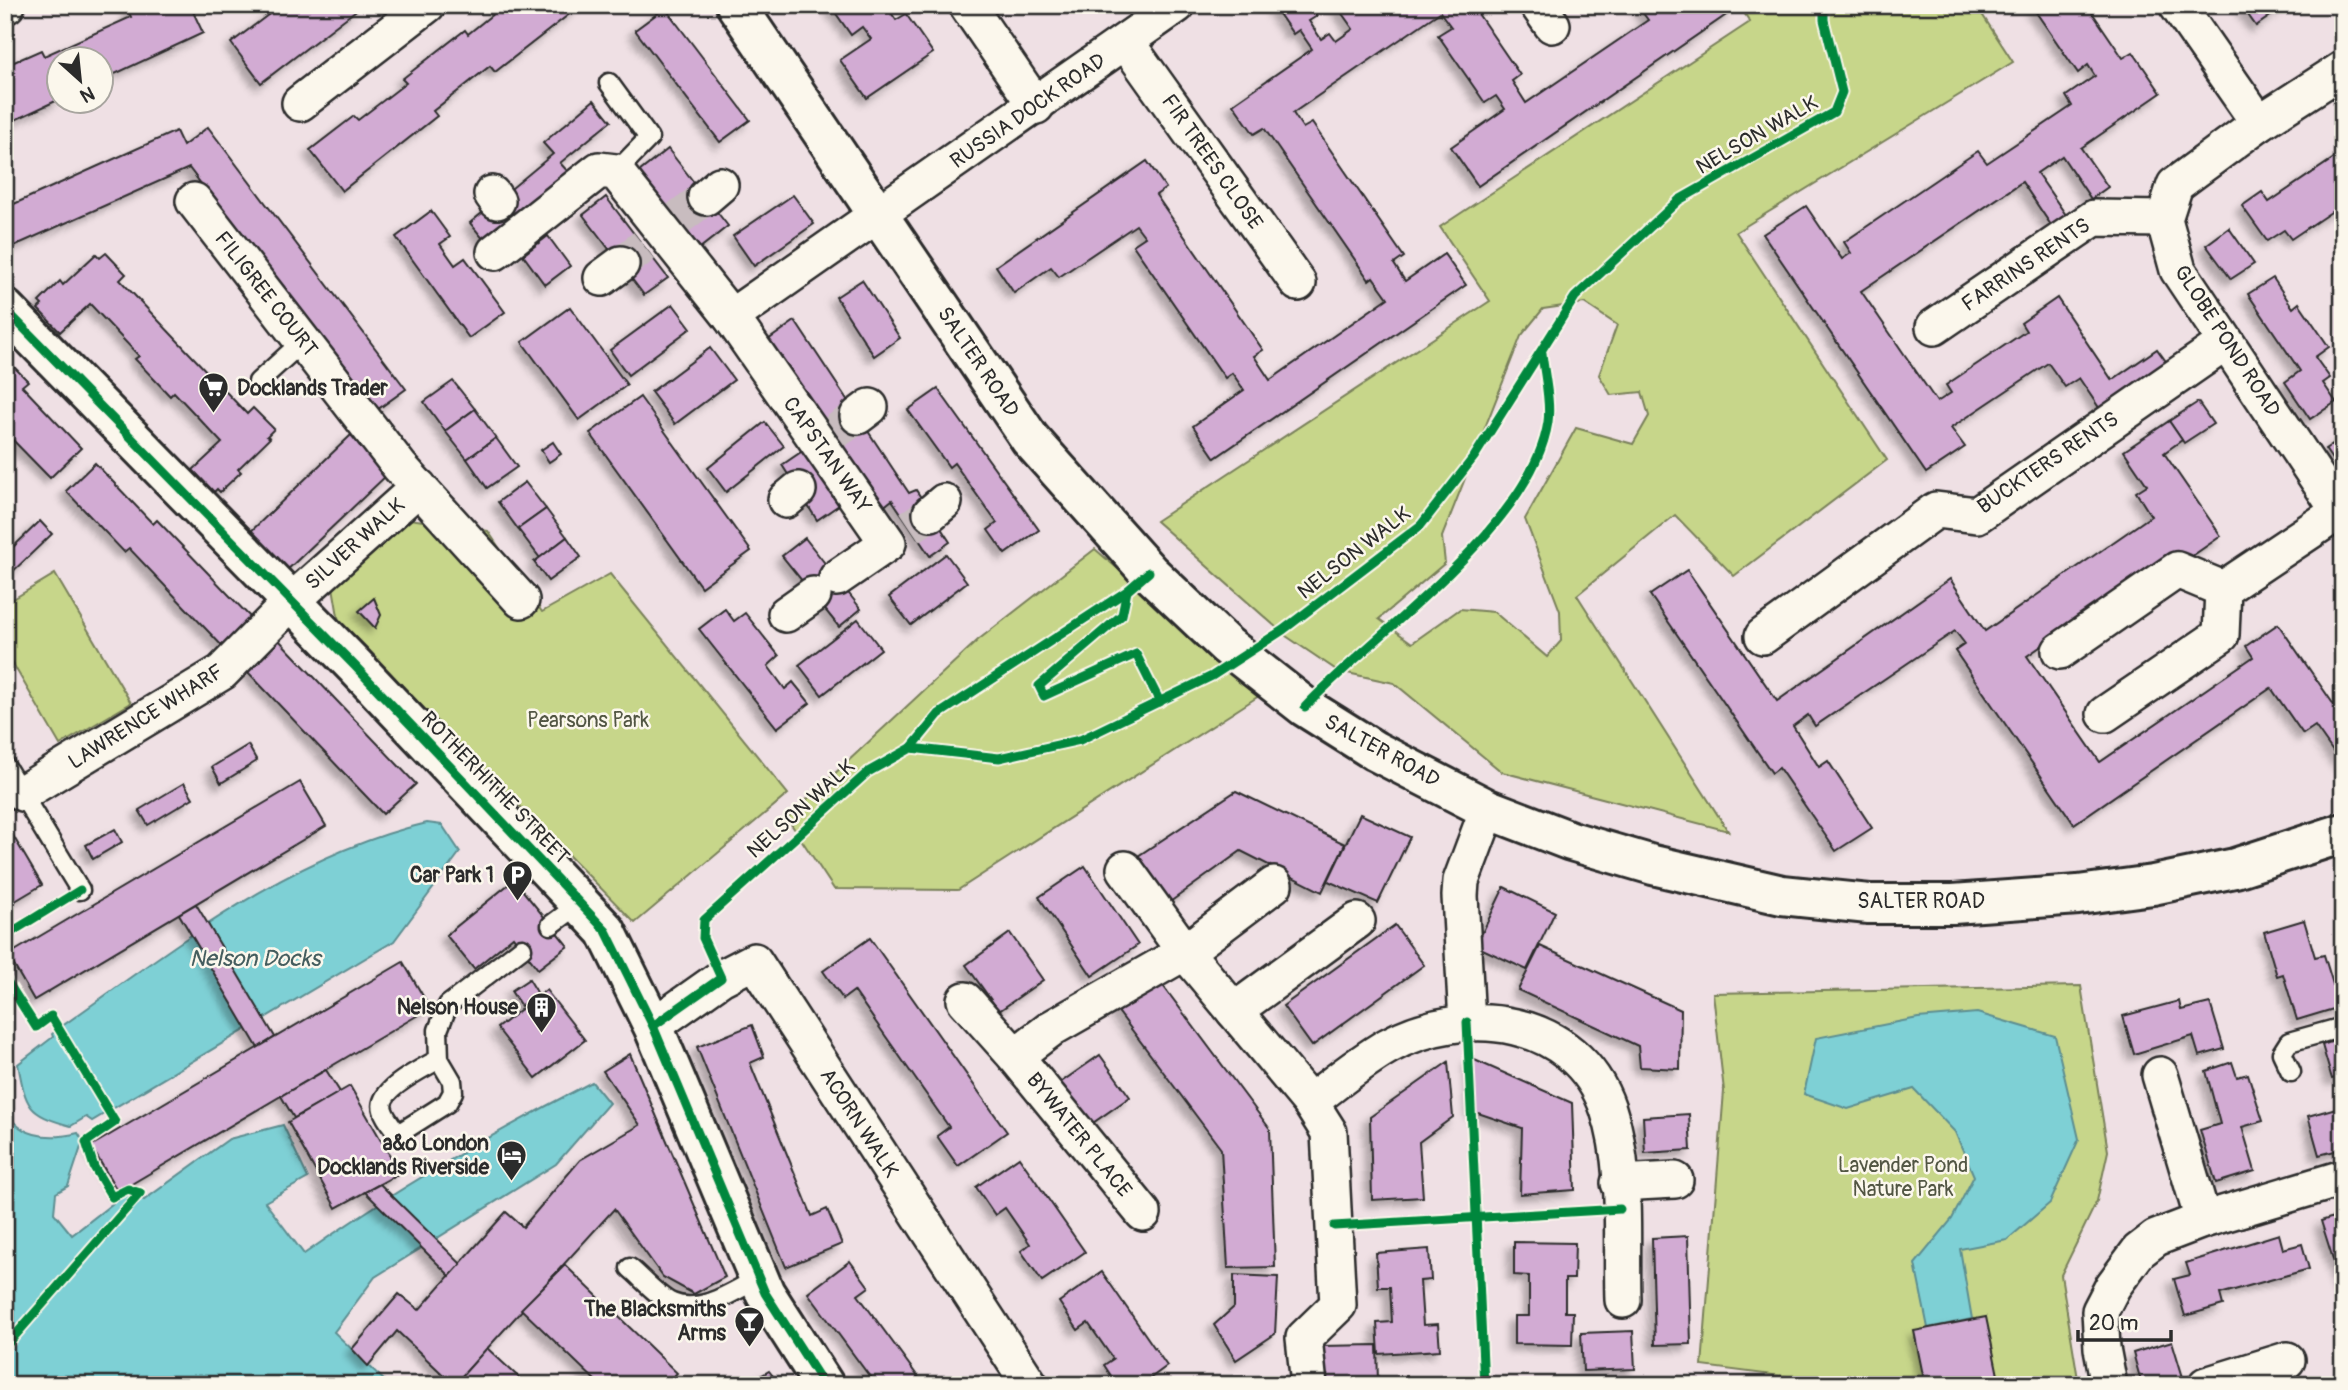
<svg xmlns="http://www.w3.org/2000/svg" width="2348" height="1390" viewBox="0 0 2348 1390" font-family="Pangolin,sans-serif">
<style>
.green{fill:#c7d68a;stroke:#79805a;stroke-width:2;fill-rule:evenodd}
.water{fill:#7ed0d5;stroke:#5d8e91;stroke-width:2}
.building{fill:#d2abd3;stroke:#2b2b2b;stroke-width:2;filter:url(#shadow)}
.lines{fill:none;stroke-linecap:round;stroke-linejoin:round}
.street-tunnel{stroke:#c8bcbf;stroke-width:35;stroke-dasharray:35 18;stroke-linecap:butt}
.lane-casing{stroke:#2b2b2b;stroke-width:23}
.street-casing{stroke:#2b2b2b;stroke-width:40}
.secondary-casing{stroke:#2b2b2b;stroke-width:44}
.lane{stroke:#fbf7ec;stroke-width:18}
.street{stroke:#fbf7ec;stroke-width:35}
.secondary{stroke:#fbf7ec;stroke-width:38}
.cycleway-casing{stroke:#fbf7ec;stroke-width:13}
.cycleway{stroke:#00873e;stroke-width:9}
.labels{text-anchor:middle;dominant-baseline:central;stroke-width:5;stroke-linejoin:round;paint-order:stroke}
.street-label{font-size:21px;fill:#2b2b2b;stroke:#fbf7ec}
.poi-label{font-size:21px;font-weight:bold;fill:#2b2b2b;stroke:#fbf7ec;text-anchor:end}
.park-label{font-size:21px;fill:#525643;stroke:#fbf7ec}
.water-label{font-size:23px;font-style:italic;fill:#445d5e;stroke:#fbf7ec}
</style>
<defs>
<filter id="shadow"><feDropShadow dx="-6" dy="6" stdDeviation="3.5" flood-color="#0004"/></filter>
</defs>
<rect width="100%" height="100%" fill="#efe0e4"/>
<filter id="ink" filterUnits="userSpaceOnUse"><feTurbulence type="fractalNoise" baseFrequency=".0143" numOctaves="2"/><feDisplacementMap in="SourceGraphic" scale="14" xChannelSelector="R" yChannelSelector="G"/><feConvolveMatrix kernelMatrix="1 2 1 2 8 2 1 2 1" color-interpolation-filters="sRGB"/></filter>
<g filter="url(#ink)">
<g class="green">
<path d="M1739 5H1976L2013 62 1736 232 1887 460 1734 576 1675 515 1577 595 1728 831 1502 772 1394 683 1338 671 1286 636 1156 521 1490 301 1440 227 1750 22ZM1584 303 1617 325 1599 375 1611 395 1642 392 1649 416 1633 444 1576 428 1525 519 1560 611 1561 641 1547 657 1494 612 1460 609 1412 643 1379 619 1445 563 1442 537 1521 336 1543 309Z"/>
<path d="M410 519 488 531 542 612 610 574 788 794 635 923 339 622 333 587 377 535Z"/>
<path d="M1095 549 1262 694 958 890 834 889 787 818 978 640Z"/>
<path d="M55 574 131 703 60 745 5 650V604Z"/>
<path d="M2081 986 2108 1151 2097 1201 2061 1275 2079 1385H1852L1702 1366 1724 1091 1713 993Z"/>
</g>
<g class="water">
<path d="M427 823 442 825 460 852 394 941 92 1121 86 1117 71 1126C27 1114 26 1107 18 1064L53 1037 52 1034 58 1029C172 949 288 855 427 823Z"/>
<path d="M1977 1013 2055 1036 2079 1139 2050 1203 2007 1240 1960 1249 1972 1319 1928 1328 1915 1264 1952 1219 1974 1176 1955 1132 1914 1089 1848 1109 1804 1094 1816 1038 1918 1018Z"/>
<path d="M592 1082 609 1103 556 1164 375 1277 334 1332 389 1385H5V1105C14 1138 50 1140 78 1133L83 1141 68 1186 56 1193 54 1213 72 1235 126 1193 144 1200 229 1139 283 1125 308 1178 265 1202 304 1254C395 1190 493 1133 592 1082Z"/>
</g>
<g class="building">
<path d="M137 5H190L203 33 102 80V60H60V99L15 120 5 99V66L41 50 44 56 131 17 128 10Z"/>
<path d="M281 5 359 8 261 83 231 43Z"/>
<path d="M504 5H581L495 72 490 66 433 111 437 116 342 191 310 150 354 116 358 120 406 83 402 79 465 30 468 34Z"/>
<path d="M830 5H886L896 20 906 14 933 53 867 98 840 60 871 39 862 27 851 35Z"/>
<path d="M1273 5H1310L1317 16 1309 21 1321 39 1330 33 1336 41 1353 29 1336 5H1361L1365 11 1373 5H1472L1520 75 1512 81 1526 103 1648 20 1637 5H1727L1732 11 1478 186 1451 147 1505 109 1496 96 1485 103 1438 35 1451 27 1440 12 1293 113 1303 128 1312 123 1404 257 1394 264 1405 281 1444 254 1466 285 1215 458 1193 426 1244 390 1232 373 1225 378 1133 245 1145 237 1136 225 1059 277 1051 267 1014 293 996 266 1147 161 1166 188 1156 195 1263 350 1254 356 1270 380 1388 298 1373 277 1369 280 1264 128 1254 134 1233 104 1312 49 1299 30 1293 34Z"/>
<path d="M2031 5H2087L2123 58 2133 52 2161 93 2081 148 2108 187 2091 199 2062 156 2037 173 2066 215 2051 225 2022 182 1861 291 1937 402 1951 393 1946 385 2026 331 2021 323 2057 298 2112 380 2157 349 2170 367 2102 412 2079 378 2065 387 2048 363 1951 428 1965 447 1926 473 1763 234 1806 206 1842 259 1851 253 1844 242 1978 151 1987 163 2072 106 2066 96 2095 76 2088 65 2078 73Z"/>
<path d="M2241 5H2286L2256 26Z"/>
<path d="M665 8 750 120 720 142 635 30Z"/>
<path d="M594 100 611 121 560 163 572 176 489 246 470 223 553 154 543 143Z"/>
<path d="M208 127 406 389 374 412 189 168 5 250V208L176 131 183 146Z"/>
<path d="M668 149 728 226 700 248 639 172Z"/>
<path d="M2343 152V204L2291 239 2284 230 2267 241 2242 206 2262 192 2269 202Z"/>
<path d="M793 195 814 224 754 266 733 236Z"/>
<path d="M606 197 668 278 644 295 583 215Z"/>
<path d="M431 211 450 237 440 244 455 265 465 258 505 312 469 338 396 237Z"/>
<path d="M2229 228 2254 264 2231 279 2206 245Z"/>
<path d="M548 236 570 266 545 285 523 255Z"/>
<path d="M106 253 126 274 120 280 247 414 253 408 274 429 267 436 270 438 238 469 241 472 220 492 217 489 214 492 193 470 222 443 174 392 170 396 135 359 139 356 90 304 60 332 38 309 42 305 39 302 60 281 63 285 96 254 100 258Z"/>
<path d="M2273 278 2293 308 2299 303 2329 347 2315 357 2330 378 2323 383 2336 402 2310 419 2285 382 2300 371 2248 294Z"/>
<path d="M862 280 900 338 874 356 836 297Z"/>
<path d="M673 304 691 328 628 375 610 350Z"/>
<path d="M570 307 627 385 579 420 522 342Z"/>
<path d="M795 321 909 493 916 490 950 542 930 556 892 500 882 508 768 340Z"/>
<path d="M710 348 734 380 675 424 651 392Z"/>
<path d="M5 358 28 381 22 386 81 448 50 478 5 432Z"/>
<path d="M453 381 475 409 445 431 424 402Z"/>
<path d="M938 389 1039 530 1005 554 988 530 997 523 954 463 949 467 908 410Z"/>
<path d="M640 397 751 551 701 587 590 433Z"/>
<path d="M2198 402 2213 424 2184 443 2169 421Z"/>
<path d="M475 409 496 438 467 459 445 431Z"/>
<path d="M2169 421 2182 440 2164 453 2221 536 2182 563 2176 553 2027 656 2100 762 2253 657 2246 646 2278 624 2343 718 2341 763 2315 726 2303 734 2271 688 2074 824 1955 651 1965 644 1955 631 1815 726 1808 715 1793 726 1819 767 1828 761 1872 828 1836 851 1779 768 1772 773 1650 595 1687 570 1777 701 1950 579 1985 631 2151 516 2136 492 2147 485 2124 451Z"/>
<path d="M765 422 784 446 726 492 708 468Z"/>
<path d="M351 435 388 474 283 574 246 536Z"/>
<path d="M2343 437V474H2342L2325 449Z"/>
<path d="M496 438 517 467 487 488 467 459Z"/>
<path d="M553 442 561 454 549 462 541 450Z"/>
<path d="M804 450 839 505 817 520 782 465Z"/>
<path d="M95 463 153 524 157 520 254 621 225 649 129 548 124 552 66 491Z"/>
<path d="M525 482 546 509 518 529 498 502Z"/>
<path d="M546 509 567 537 540 558 518 529Z"/>
<path d="M40 521 52 534 5 579V546L9 551Z"/>
<path d="M567 537 581 557 548 581 534 562Z"/>
<path d="M805 538 861 609 839 627 782 556Z"/>
<path d="M946 554 967 582 911 625 889 597Z"/>
<path d="M374 598 381 615 375 628 359 611Z"/>
<path d="M725 609 734 621 745 613 779 656 768 666 785 689 793 682 810 703 777 728 699 629Z"/>
<path d="M858 619 881 649 822 695 799 665Z"/>
<path d="M278 639 416 784 383 814 246 670Z"/>
<path d="M248 745 257 761 221 783 212 767Z"/>
<path d="M300 782 326 826 34 1000 8 955Z"/>
<path d="M184 783 193 798 148 825 139 810Z"/>
<path d="M1236 791 1345 844 1322 892 1241 851 1170 902 1135 858Z"/>
<path d="M1360 814 1410 837 1378 903 1328 881Z"/>
<path d="M5 822 42 885 5 907Z"/>
<path d="M115 829 122 842 93 859 86 845Z"/>
<path d="M1085 866 1138 945 1092 976 1039 897Z"/>
<path d="M514 880 568 946 538 969 513 937 474 969 446 935Z"/>
<path d="M1504 887 1555 912 1527 970 1476 946Z"/>
<path d="M196 904 275 1037 258 1048 179 914Z"/>
<path d="M2304 920 2315 957 2324 955 2340 1007 2297 1020 2283 974 2277 976 2264 932Z"/>
<path d="M1395 925 1424 965 1312 1046 1283 1006Z"/>
<path d="M1010 933 1043 980 999 1011 966 965Z"/>
<path d="M870 938 1007 1132 958 1166 937 1136 949 1127 854 991 843 999 823 971Z"/>
<path d="M1540 946 1681 1010 1680 1069 1640 1067 1638 1046 1518 990Z"/>
<path d="M403 962 430 1008 118 1192 91 1146Z"/>
<path d="M529 979 538 994 521 1006 511 991Z"/>
<path d="M1158 979 1270 1129 1275 1267 1228 1268 1221 1149 1114 1006Z"/>
<path d="M546 990 585 1040 536 1078 497 1028Z"/>
<path d="M2179 1001 2181 1010 2210 1003 2224 1049 2199 1056 2193 1036 2134 1054 2123 1016Z"/>
<path d="M752 1025 764 1057 750 1063 812 1216 827 1209 842 1244 786 1267 697 1047Z"/>
<path d="M2343 1038V1076L2332 1079 2322 1045Z"/>
<path d="M630 1054 725 1277 694 1294 663 1277 614 1209 454 1385 397 1331 368 1366 352 1349 399 1294 419 1310 506 1212 523 1227 580 1160 640 1125 603 1071Z"/>
<path d="M1100 1055 1130 1097 1087 1127 1057 1085Z"/>
<path d="M1470 1058 1572 1103 1575 1190 1520 1194 1522 1128 1472 1111Z"/>
<path d="M1448 1062 1453 1117 1419 1142 1423 1197 1372 1200 1370 1117Z"/>
<path d="M2232 1062 2237 1077 2248 1074 2263 1121 2242 1127 2255 1171 2216 1183 2200 1130 2220 1124 2206 1071Z"/>
<path d="M326 1070 340 1092 294 1118 281 1096Z"/>
<path d="M350 1086 400 1173 336 1208 288 1122Z"/>
<path d="M2343 1106V1149L2319 1155 2308 1116Z"/>
<path d="M1689 1114 1691 1150 1645 1153 1643 1117Z"/>
<path d="M1019 1157 1085 1252 1042 1281 1021 1251 1030 1244 1005 1208 995 1215 976 1187Z"/>
<path d="M380 1184 461 1264 450 1276 365 1192Z"/>
<path d="M2343 1214V1291L2321 1221Z"/>
<path d="M2279 1234 2283 1249 2302 1244 2309 1269 2220 1294 2223 1305 2185 1316 2174 1279 2190 1275 2186 1263Z"/>
<path d="M1688 1236 1691 1344 1655 1345 1652 1238Z"/>
<path d="M1514 1242 1575 1243 1574 1279H1565V1312H1573L1572 1345 1514 1344V1316H1529V1276L1514 1275Z"/>
<path d="M1429 1249 1431 1280 1420 1281 1423 1325 1438 1324 1440 1350 1379 1354 1377 1323 1392 1322 1390 1287H1378L1376 1253Z"/>
<path d="M850 1261 869 1287 858 1295 924 1385H876L808 1293Z"/>
<path d="M565 1265 677 1373 665 1385H600L521 1309Z"/>
<path d="M1102 1272 1167 1366 1141 1385H1117L1104 1365 1113 1359 1088 1323 1078 1330 1059 1302Z"/>
<path d="M1234 1275 1278 1277 1275 1334 1236 1360 1214 1325 1234 1307Z"/>
<path d="M1986 1317 2000 1385H1925L1914 1331Z"/>
<path d="M1633 1331 1635 1369 1583 1371 1581 1333Z"/>
<path d="M2172 1341 2185 1384 2142 1385 2133 1353Z"/>
<path d="M1377 1345 1378 1382 1321 1384 1320 1346Z"/>
<path d="M487 1348 527 1385H454Z"/>
<path d="M769 1371 780 1385H745Z"/>
</g>
<g class="lines">
<g class="street-tunnel">
<path d="M677 219 706 197"/>
<path d="M621 264 644 246"/>
<path d="M832 434 858 416"/>
<path d="M910 527 931 513"/>
</g>
<defs>
<g id="lane">
<path d="M609 83 649 138 616 172"/>
<path d="M258 382 303 341"/>
<path d="M5 766 80 890"/>
<path d="M551 925 581 903"/>
<path d="M439 1059C424 1068 376 1090 383 1110 385 1118 393 1127 398 1134L447 1103 453 1092 452 1081 439 1059 438 1030 448 1005 522 948"/>
<path d="M2291 1072 2282 1053 2289 1042 2343 1027"/>
<path d="M630 1268C643 1279 657 1296 672 1303 701 1315 734 1291 759 1278"/>
</g>
<g id="street">
<path d="M967 5 1036 106"/>
<path d="M1538 5 1552 25"/>
<path d="M2177 5 2259 123"/>
<path d="M5 6 7 5"/>
<path d="M1126 42 1298 283"/>
<path d="M2343 69 2259 123 2175 185 2164 219 2178 270 2343 517"/>
<path d="M300 103 427 5"/>
<path d="M492 194 497 201"/>
<path d="M706 197 720 185"/>
<path d="M194 201 400 467 521 600"/>
<path d="M495 252 599 170 616 172 731 317 888 543 837 578"/>
<path d="M602 278 621 264"/>
<path d="M731 317 1177 5"/>
<path d="M1934 327 2094 218 2164 219"/>
<path d="M858 416 870 407"/>
<path d="M786 500 798 490"/>
<path d="M931 513 944 502"/>
<path d="M786 614 813 595"/>
<path d="M1763 636 1936 510 1977 515 2225 343"/>
<path d="M2060 651 2177 570 2223 589 2343 509"/>
<path d="M2105 714 2221 635 2223 589"/>
<path d="M22 793 222 672 292 601 419 487"/>
<path d="M1125 869 1185 952 1310 1102"/>
<path d="M965 1000 1015 1056"/>
<path d="M1234 1011 1357 921"/>
<path d="M1467 1022 1460 896 1461 881 1488 809"/>
<path d="M653 1026 721 978 754 961 1030 1385"/>
<path d="M2160 1075 2203 1220"/>
<path d="M1619 1183 1675 1180"/>
<path d="M1143 1213 1015 1056 1052 1028 1185 952 1274 885"/>
<path d="M1309 1385 1304 1338 1338 1305 1329 1132 1310 1102C1335 1083 1360 1062 1388 1046 1465 1004 1576 1016 1608 1109 1628 1168 1621 1239 1623 1300"/>
<path d="M2109 1385 2102 1348 2100 1311 2113 1286 2139 1251 2156 1238 2203 1220 2343 1178"/>
<path d="M2206 1385 2287 1360"/>
</g>
<g id="secondary">
<path d="M736 5 1030 439 1149 572 1226 645 1305 707 1375 751 1488 809 1571 841 1653 865 1782 895 1869 904H1953L2078 895 2153 885 2235 868 2343 833"/>
<path d="M5 309 355 666 606 931 653 1026 765 1293 824 1385"/>
</g>
</defs>
<use href="#lane" class="lane-casing"/>
<use href="#street" class="street-casing"/>
<use href="#secondary" class="secondary-casing"/>
<use href="#lane" class="lane"/>
<use href="#street" class="street"/>
<use href="#secondary" class="secondary"/>
<defs>
<g id="cycleway">
<path d="M5 309 355 666 606 931 653 1026 765 1293 824 1385"/>
<path d="M1127 591 1122 615 1039 686 1044 696 1136 654 1160 702"/>
<path d="M1305 707C1376 631 1532 526 1548 422 1551 401 1544 374 1542 353"/>
<path d="M911 748 939 714 1127 591 1149 572"/>
<path d="M5 936 80 890"/>
<path d="M5 978 36 1027 51 1016 115 1122 86 1142 94 1167 112 1197 128 1189 140 1193"/>
<path d="M1467 1022 1484 1385"/>
<path d="M653 1026 721 978 703 938 704 920 868 772 911 748 999 758 1080 740 1212 676 1283 630 1421 525 1474 457 1575 297 1679 200 1834 112 1842 92 1824 20V5"/>
<path d="M1334 1226 1620 1209"/>
<path d="M5 1347 140 1193"/>
</g>
</defs>
<use href="#cycleway" class="cycleway-casing"/>
<use href="#cycleway" class="cycleway"/>
</g>
</g>
<defs>
<symbol id="supermarket-pin" viewBox="-11 -11 22 30"><path d="M0 17L-7.5 6A9.5 9.5 0 1 1 7.5 6Z" fill="#2b2b2b" stroke="#fbf7ec"/><path d="M-6-5.5h2.5l.6 2H6L4.5 2H-2.5L-4.4-4H-6ZM-1.5 3.2a1.3 1.3 0 1 0 .1 0ZM3 3.2a1.3 1.3 0 1 0 .1 0Z" fill="#fff"/></symbol>
<symbol id="parking-pin" viewBox="-11 -11 22 30"><path d="M0 17L-7.5 6A9.5 9.5 0 1 1 7.5 6Z" fill="#2b2b2b" stroke="#fbf7ec"/><path d="M-3.5-5.5H1a3.5 3.5 0 0 1 0 7H-1V5.5H-3.5ZM-1-3.4V-.6H.8a1.4 1.4 0 0 0 0-2.8Z" fill="#fff"/></symbol>
<symbol id="building-pin" viewBox="-11 -11 22 30"><path d="M0 17L-7.5 6A9.5 9.5 0 1 1 7.5 6Z" fill="#2b2b2b" stroke="#fbf7ec"/><path d="M-4-6H4V6H1V3H-1V6H-4ZM-2.5-4.3h1.7v1.8h-1.7ZM.8-4.3h1.7v1.8H.8ZM-2.5-1h1.7V.8h-1.7ZM.8-1h1.7V.8H.8Z" fill="#fff"/></symbol>
<symbol id="hotel-pin" viewBox="-11 -11 22 30"><path d="M0 17L-7.5 6A9.5 9.5 0 1 1 7.5 6Z" fill="#2b2b2b" stroke="#fbf7ec"/><path d="M-6-4.5h1.5V1H6V5H4.5V3h-9V5H-6ZM-4 0a1.8 1.8 0 1 1 3.6 0ZM.5 0V-2.5h3Q6-2.5 6 0Z" fill="#fff"/></symbol>
<symbol id="bar-pin" viewBox="-11 -11 22 30"><path d="M0 17L-7.5 6A9.5 9.5 0 1 1 7.5 6Z" fill="#2b2b2b" stroke="#fbf7ec"/><path d="M-6-5H6L.8 .8V4.5H3.5V6h-7V4.5H-.8V.8Z" fill="#fff"/></symbol>
</defs>
<g fill-rule="evenodd">
<use href="#supermarket-pin" x="196" y="370" width="35" height="47"/>
<use href="#parking-pin" x="500" y="858" width="35" height="47"/>
<use href="#building-pin" x="524" y="990" width="35" height="47"/>
<use href="#hotel-pin" x="494" y="1138" width="35" height="47"/>
<use href="#bar-pin" x="732" y="1304" width="35" height="47"/>
</g>
<g class="labels">
<g class="street-label">
<text transform="translate(1028 111) rotate(-35)">RUSSIA DOCK ROAD</text>
<text transform="translate(1757 135) rotate(-30)">NELSON WALK</text>
<text transform="translate(1212 162) rotate(55)">FIR TREES CLOSE</text>
<text transform="translate(2026 265) rotate(-34)">FARRINS RENTS</text>
<text transform="translate(266 294) rotate(52)">FILIGREE COURT</text>
<text transform="translate(2227 341) rotate(57)">GLOBE POND ROAD</text>
<text transform="translate(978 362) rotate(56)">SALTER ROAD</text>
<text transform="translate(827 455) rotate(55)">CAPSTAN WAY</text>
<text transform="translate(2048 463) rotate(-34)">BUCKTERS RENTS</text>
<text transform="translate(355 544) rotate(-42)">SILVER WALK</text>
<text transform="translate(1354 553) rotate(-38)">NELSON WALK</text>
<text transform="translate(146 717) rotate(-32)">LAWRENCE WHARF</text>
<text transform="translate(1382 751) rotate(29)">SALTER ROAD</text>
<text transform="translate(495 788) rotate(46)">ROTHERHITHE STREET</text>
<text transform="translate(801 809) rotate(-42)">NELSON WALK</text>
<text x="1921" y="901">SALTER ROAD</text>
<text transform="translate(859 1123) rotate(57)">ACORN WALK</text>
<text transform="translate(1079 1135) rotate(51)">BYWATER PLACE</text>
</g>
<g class="poi-label">
<text x="237" y="388" text-anchor="start">Docklands Trader</text>
<text x="494" y="875">Car Park 1</text>
<text x="518" y="1007">Nelson House</text>
<text x="489" y="1143">a&amp;o London<tspan x="489" dy="24">Docklands Riverside</tspan></text>
<text x="726" y="1309">The Blacksmiths<tspan x="726" dy="24">Arms</tspan></text>
</g>
<g class="park-label">
<text x="588" y="720">Pearsons Park</text>
<text x="1903" y="1165">Lavender Pond<tspan x="1903" dy="24">Nature Park</tspan></text>
</g>
<g class="water-label">
<text x="255" y="958">Nelson Docks</text>
</g>
</g>
<rect width="2348" height="1390" fill="none" stroke="#fbf7ec" stroke-width="28"/>
<rect x="14" y="14" width="2320" height="1362" fill="none" stroke="#2b2b2b" stroke-width="2.5" filter="url(#ink)"/>
<g transform="translate(80 80) rotate(153)"><circle r="33" fill="#fbf7ec" stroke="#a8a59f" stroke-width="2"/>
<path d="M0-5L12 26L0 18L-12 26Z" fill="#2b2b2b"/>
<text y="-10" font-size="19" font-weight="bold" text-anchor="middle" fill="#2b2b2b">N</text>
</g>
<path d="M2078 1330v10h93v-10" fill="none" stroke="#2b2b2b" stroke-width="3.5"/>
<text x="2089" y="1330" font-size="21" fill="#2b2b2b" stroke="#fbf7ec" stroke-width="5" paint-order="stroke">20 m</text>
</svg>
